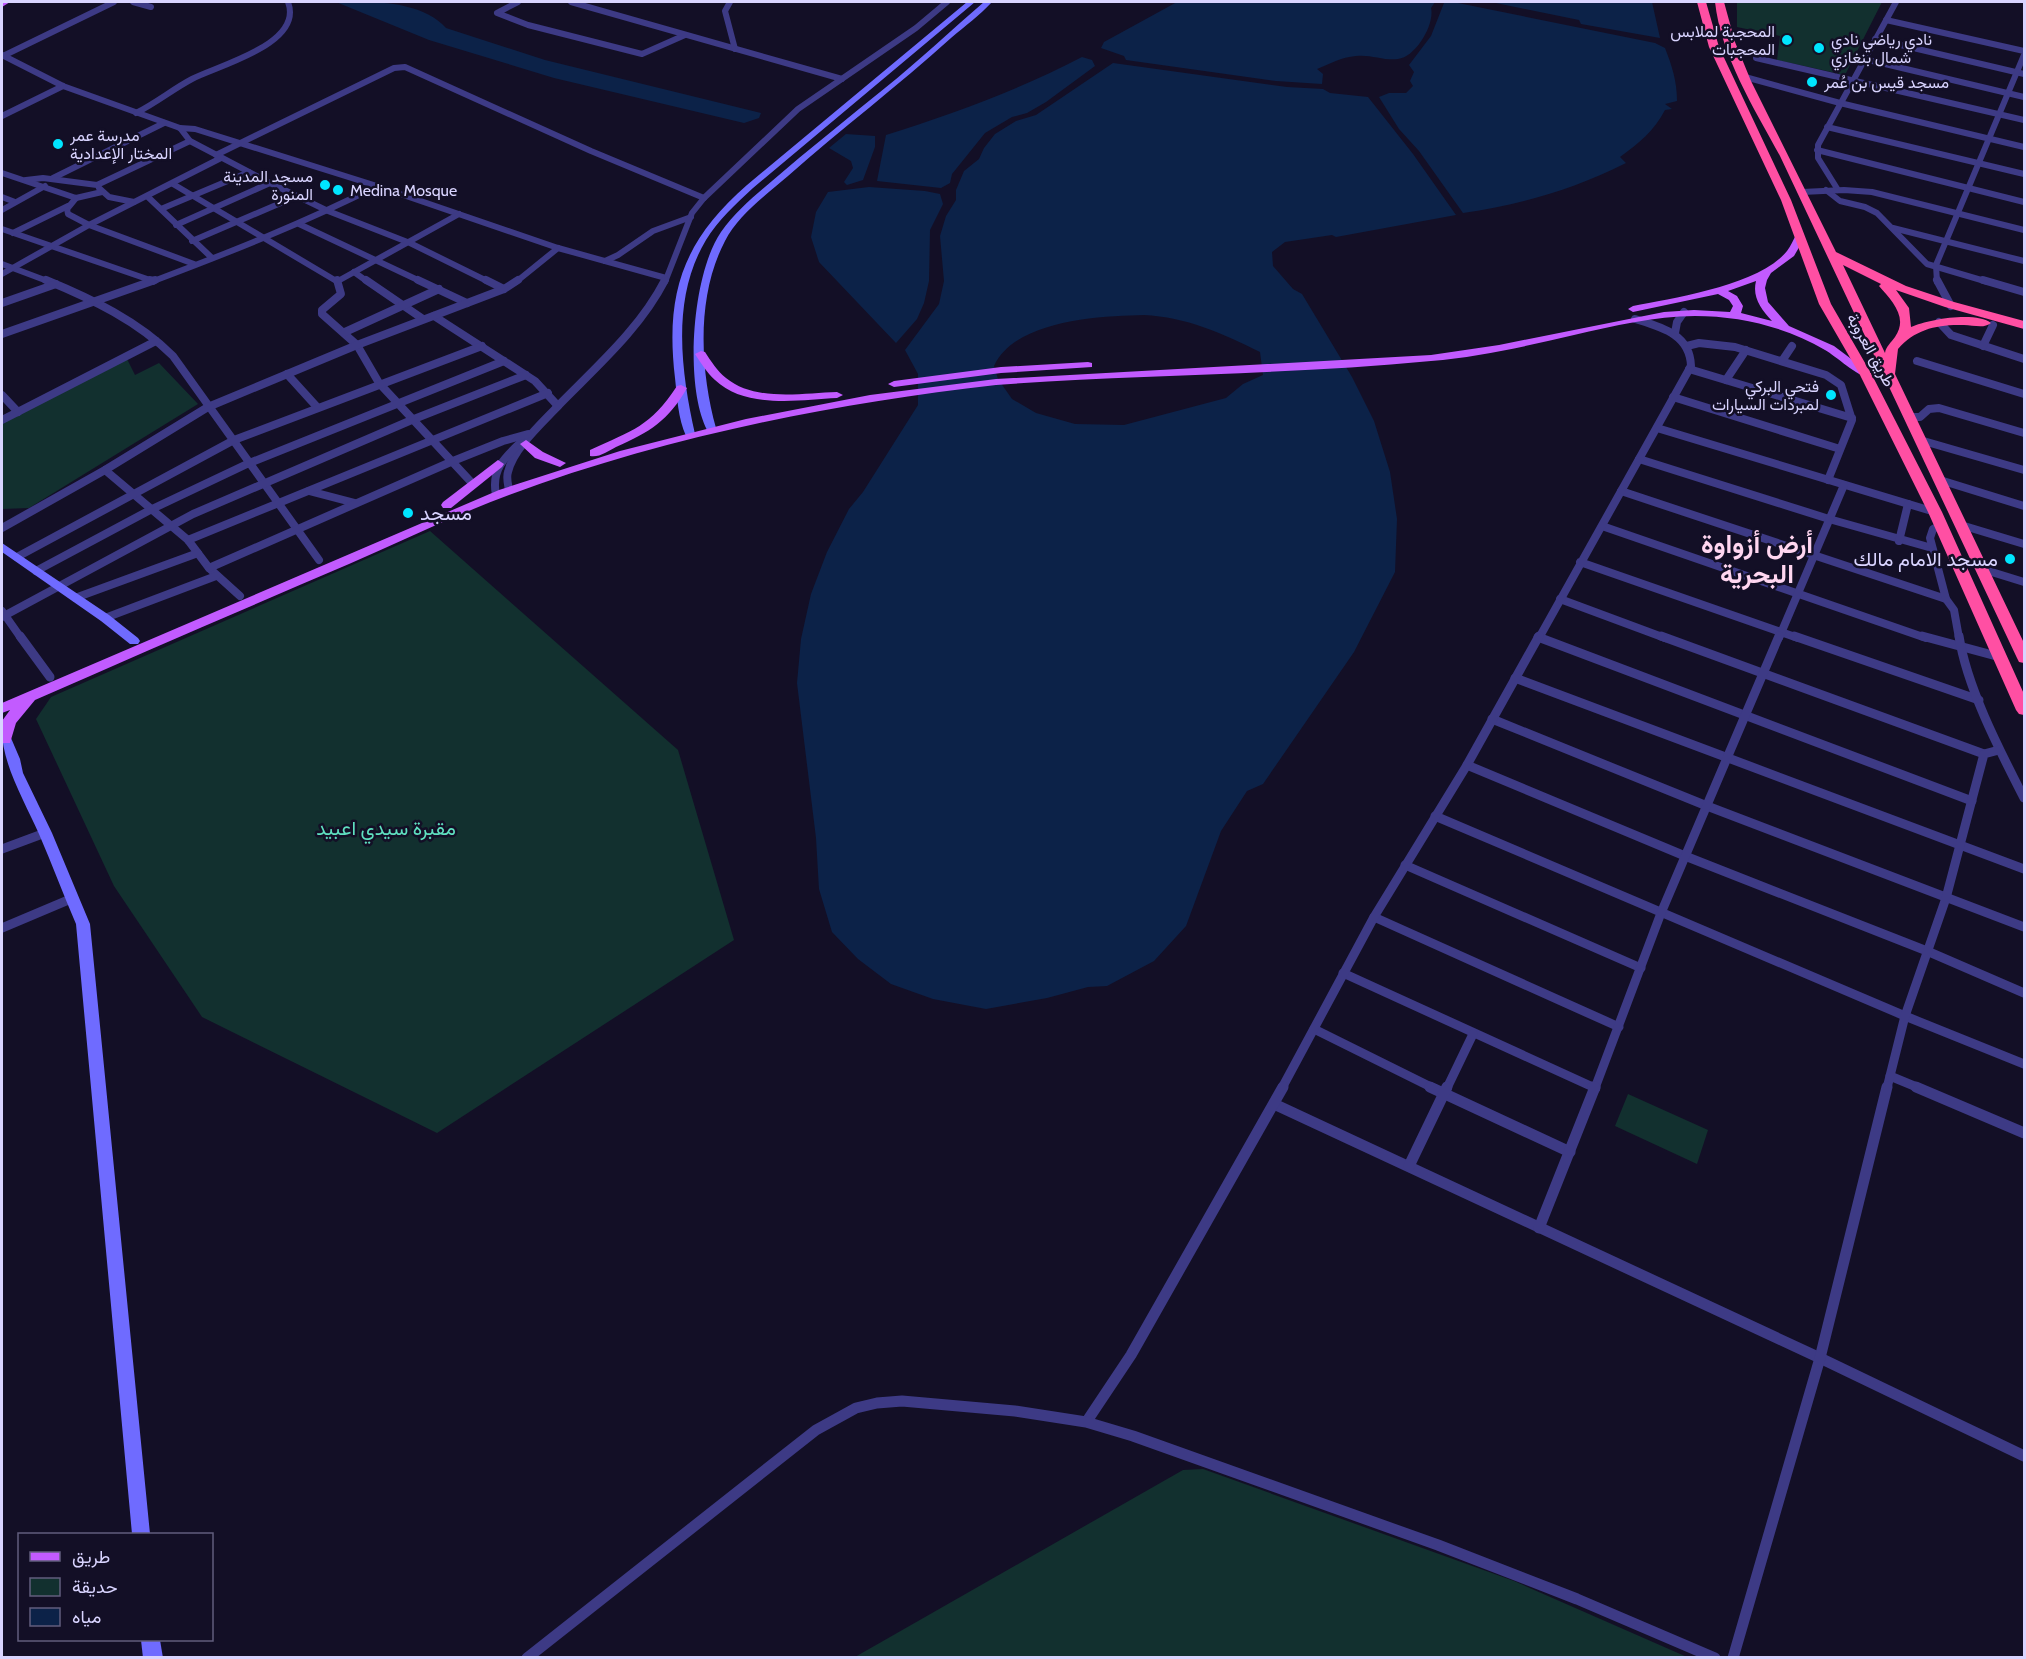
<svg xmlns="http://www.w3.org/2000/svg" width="2026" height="1659" viewBox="0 0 2026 1659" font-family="Cabin,Vazirmatn,sans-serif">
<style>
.green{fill:#12302f}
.water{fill:#0c2248;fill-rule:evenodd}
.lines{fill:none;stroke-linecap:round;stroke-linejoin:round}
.street-far3{stroke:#3d3a85;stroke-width:6}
.street-far2{stroke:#3d3a85;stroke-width:8}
.street-far1{stroke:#3d3a85;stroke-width:9}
.street{stroke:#3d3a85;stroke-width:11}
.secondary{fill:#6f6bff;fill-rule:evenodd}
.primary{fill:#c25bff;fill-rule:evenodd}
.highway{fill:#ff4fa3;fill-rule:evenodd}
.poi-dot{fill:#00e5ff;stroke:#130f26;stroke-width:2}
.labels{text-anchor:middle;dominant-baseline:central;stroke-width:5;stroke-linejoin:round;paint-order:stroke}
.far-poi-label{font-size:16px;fill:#d9d4ff;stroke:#130f26;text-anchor:start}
.far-street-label{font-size:16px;fill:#d9d4ff;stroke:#130f26}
.poi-label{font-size:20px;fill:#d9d4ff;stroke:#130f26;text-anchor:start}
.park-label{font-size:20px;fill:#5fe0c0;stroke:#130f26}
.district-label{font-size:26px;font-weight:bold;fill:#ffd6f0;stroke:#130f26}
</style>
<rect width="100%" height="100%" fill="#130f26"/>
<g class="green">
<path d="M1737 2H1882L1845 75 1777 60 1780 36 1737 27Z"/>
<path d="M127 359 135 375 159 363 198 404 29 508 2 509V421Z"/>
<path d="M430 531 678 750 734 940 437 1133 202 1017 114 886 36 719 51 697Z"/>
<path d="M1628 1094 1708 1130 1697 1164 1615 1126Z"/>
<path d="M1203 1469 1514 1581 1687 1657H855L1183 1470Z"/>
</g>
<g class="water">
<path d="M336 2C370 1 422 0 446 28L545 60 761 113 759 118 744 123 554 78 429 40Z"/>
<path d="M1177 2H1435L1431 8C1435 24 1416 57 1398 59 1385 61 1370 54 1356 56 1341 57 1330 64 1317 69L1323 74 1322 84 1276 81 1126 60 1124 56 1101 48 1104 42Z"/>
<path d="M1453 2 1655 43 1665 48C1672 66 1677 81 1677 101L1665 104 1672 109 1665 110C1654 131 1639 143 1620 157L1626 163C1572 190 1522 204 1463 213L1419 151 1399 129 1379 97 1389 93H1406L1413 86 1410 81 1414 72 1409 65 1431 36 1444 3Z"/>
<path d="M1491 2H1652L1660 38 1581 24 1579 20Z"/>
<path d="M1082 57 1092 60 1095 66 1046 102 1027 113 1012 117 985 133 952 174 950 183 941 188 877 181 886 135C953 114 1019 90 1082 57Z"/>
<path d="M1113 63 1287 87 1323 89 1330 93 1368 97 1413 154 1456 215 1336 237 1332 235 1285 242 1272 252 1273 266 1293 289 1302 294 1352 377 1374 421 1390 472 1397 519 1395 572 1354 652 1263 784 1247 791 1221 831 1186 926 1154 961 1107 986 1088 987 1047 998 986 1009 933 999 891 984 858 959 832 932 819 889 816 838 797 683 801 639 811 594 827 552 849 509 863 492 918 405V374L905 350 939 304 944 281 940 236 946 216 956 200V190L964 171 979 159 984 148 995 134 1016 121 1036 115ZM1144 315C1186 317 1222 333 1260 352L1263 375 1243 384 1226 398 1124 425 1075 424 1036 413 1012 399 998 379 994 366C1015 320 1100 316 1144 315Z"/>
<path d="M846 134 875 136V147L863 180 847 185 844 182 853 168 851 161 829 148Z"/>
<path d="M869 187 925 191 940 194 943 204 930 230 929 281 924 303 917 319 896 343 819 262 811 237 816 212 828 192Z"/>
</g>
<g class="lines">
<g class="street-far3">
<path d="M133 2 151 7"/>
<path d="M518 2 497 13 528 25 642 54 685 35"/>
<path d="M571 2 842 79"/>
<path d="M730 2 725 11 735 49"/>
<path d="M1886 20 2024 51"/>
<path d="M1875 39 2024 74"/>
<path d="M2 55 63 86 180 128 190 141 270 183 328 211 410 243 489 282"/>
<path d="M3 56 114 2"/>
<path d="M1756 58 2024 120"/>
<path d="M1864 59 2024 97"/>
<path d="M1745 77 1840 103 2024 147"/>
<path d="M136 113C156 103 173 89 192 79 219 65 304 44 288 2"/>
<path d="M2 116 63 86"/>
<path d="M1827 127 2024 174"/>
<path d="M180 128 195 129 377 186 558 248 666 278"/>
<path d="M1817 150 2024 202"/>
<path d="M216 155 394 68 405 67 591 151 704 198"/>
<path d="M2 173 76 198 102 192"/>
<path d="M53 178 164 123"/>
<path d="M26 180 43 178 97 185 190 141"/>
<path d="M173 184 338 282"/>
<path d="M99 188 109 197 134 202"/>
<path d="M1826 190 1840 201 1865 207 1877 213 1927 264 1988 282"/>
<path d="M1838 190 1818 158V145L1896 2"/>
<path d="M1802 192 1844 190 1872 192 2024 230"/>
<path d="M2 197 15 202"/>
<path d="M148 197 212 258"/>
<path d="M76 198 67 209 68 214 89 225 194 264"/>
<path d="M161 209 249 172"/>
<path d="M2 210 45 186"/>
<path d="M299 224 422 282"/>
<path d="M176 225 270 183"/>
<path d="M1893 228 2024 261"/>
<path d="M2 229 153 281"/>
<path d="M13 233 68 206"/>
<path d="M192 241 297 196"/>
<path d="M605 261 618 255 653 231 691 217"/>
<path d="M2 264 50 282"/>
<path d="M354 272 368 282"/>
<path d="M2 274 89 225 221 158"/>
<path d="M338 281 459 214"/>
<path d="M151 282C228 253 304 223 377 186"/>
<path d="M516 282 558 248"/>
<path d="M665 282 692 213 704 198 798 109 916 28 947 2"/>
<path d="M1937 282 1936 265 2024 55"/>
</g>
<g class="street-far2">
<path d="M46 280C92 299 138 321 173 356L319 560"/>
<path d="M150 280 153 281"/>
<path d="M337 280 341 294 322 310V314L357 345 379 383 472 483"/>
<path d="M366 280 423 319"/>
<path d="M418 280 467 303"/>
<path d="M486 280 504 289"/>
<path d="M1937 280 1951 306"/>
<path d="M1983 280 2024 292"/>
<path d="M2 303 56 284"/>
<path d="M434 316 535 381 558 406"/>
<path d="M1939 322 1951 335 2024 359"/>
<path d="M345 332 439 289"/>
<path d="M1675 333 1677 322 1684 312"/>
<path d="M2 334 155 280"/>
<path d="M1687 346 1699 343 1735 347 1826 375 1841 385 1852 420 1828 480"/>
<path d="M1983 346 1993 325"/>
<path d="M1782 361 1792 346"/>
<path d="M1917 361 2024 394"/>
<path d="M1689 369 1852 418"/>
<path d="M287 374 317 407"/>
<path d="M1726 380 1746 350"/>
<path d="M2 395 18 412"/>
<path d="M1673 397 1840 449"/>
<path d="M1910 417H1920L1929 409 1939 408 2024 433"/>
<path d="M2 420 156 341"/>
<path d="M1657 428 1935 512"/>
<path d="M1920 440 2024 470"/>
<path d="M1639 459 1829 519 1932 548"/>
<path d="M105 470 188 540 209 568 240 596"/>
<path d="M1940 480 2024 506"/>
<path d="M509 490C508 484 506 477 508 472 513 449 542 423 558 406 596 367 640 329 665 280"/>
<path d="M309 491 355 503"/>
<path d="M1621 491 1946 599 1954 610 1959 638"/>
<path d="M496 495C491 470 504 458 521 442"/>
<path d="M1941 525 1933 529 1930 538 1946 599"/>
<path d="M1961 525 2024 544"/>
<path d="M1602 526 1926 638"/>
<path d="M2 528 105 470 208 407 357 345 504 289 518 280"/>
<path d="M188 540 548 393"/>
<path d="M1899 541 1908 504"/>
<path d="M17 557 234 440 482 346"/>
<path d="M1580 562 1798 638"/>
<path d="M209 568 453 461 503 441 528 434"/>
<path d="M1982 569 2024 582"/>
<path d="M36 571 152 509 247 464 504 361"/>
<path d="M75 598 198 553"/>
<path d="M1560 599 1665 638"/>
<path d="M2 611 21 638"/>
<path d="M2 617 193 514 414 419 526 375"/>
<path d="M105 618 216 576"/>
<path d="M1539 638 1691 366C1690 334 1661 327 1635 319"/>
<path d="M1779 638 1844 485"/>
</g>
<g class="street-far1">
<path d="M20 636 50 677"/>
<path d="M1661 636 1984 754"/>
<path d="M1794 636 1979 700"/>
<path d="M1922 636 2000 657"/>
<path d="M1959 636C1967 688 2000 751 2024 798"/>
<path d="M1538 637 1972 801"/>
<path d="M1515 678 2024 869"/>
<path d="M1492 719 1707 806 2024 927"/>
<path d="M1467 765 1685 856 1927 951 2024 993"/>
<path d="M1435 816 1905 1016 2024 1064"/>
<path d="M2 849 45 833"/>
<path d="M1405 865 1641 968"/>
<path d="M1374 917 1619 1027"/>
<path d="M2 928 73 898"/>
<path d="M1343 973 1595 1088"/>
<path d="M1314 1029 1433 1088"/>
<path d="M1890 1076 1919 1088"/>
<path d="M1282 1088 1374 917 1467 765 1539 636"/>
<path d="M1447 1088 1473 1034"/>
<path d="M1595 1088 1661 913 1779 636"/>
<path d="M1887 1088 1905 1016 1946 898 1984 754 1999 750"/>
</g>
<g class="street">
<path d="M1430 1087 1570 1152"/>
<path d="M1593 1087 1595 1088"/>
<path d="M1916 1087 2024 1133"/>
<path d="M1274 1104 1820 1358 2024 1456"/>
<path d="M1409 1166 1447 1087"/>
<path d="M1539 1228 1595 1087"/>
<path d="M1087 1421 1131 1355 1283 1087"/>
<path d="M527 1658 816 1430 856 1408 877 1403 902 1401 1015 1411 1086 1422 1133 1436 1438 1545 1577 1599 1715 1658"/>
<path d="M1733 1658 1820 1358 1887 1087"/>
</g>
<g class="secondary">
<path d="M967 2H975L753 188C736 204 718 220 706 240 671 298 681 371 695 434L694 436H686C678 419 677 396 675 378 665 293 683 241 747 185Z"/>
<path d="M984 2H992C980 15 965 26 951 38 898 86 841 129 788 176 766 195 738 215 725 241 696 296 700 370 716 428L715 430H707C684 385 692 274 721 232 735 212 754 196 772 181 809 149 847 119 885 88 919 61 951 30 984 2Z"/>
<path d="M2 543 109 615 138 638 140 641 138 644H130L101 621 2 552Z"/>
<path d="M2 726 8 731 20 759 23 773 52 833 90 924 150 1534H132L76 924C63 894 52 864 39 834 25 802 0 761 2 726Z"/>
<path d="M141 1640H160L163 1658H143Z"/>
</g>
<g class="primary">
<path d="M2 2H10L2 7Z"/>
<path d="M1800 234 1805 237 1794 256 1771 273 1767 280 1765 288 1768 302 1789 326 1834 346 1870 373V377C1860 379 1836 356 1825 350 1786 327 1740 316 1695 316 1654 316 1614 326 1574 335 1527 346 1479 357 1431 361 1287 375 1141 374 996 385 830 404 665 437 509 495 455 515 402 541 349 564 244 609 139 654 35 700L16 723 10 743H2V721L10 710 2 713V703L499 490 620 451 746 419 870 395 996 379 1431 355 1499 345 1664 312 1694 310 1730 312 1733 306 1729 300 1718 294 1633 312 1628 309 1633 306C1674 298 1760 285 1787 251 1791 246 1793 240 1796 235ZM1756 281C1752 297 1761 309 1772 321L1741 313 1743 306 1737 296 1728 291Z"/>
<path d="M701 351 705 352C711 361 717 371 726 378 755 402 802 393 837 392L843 395 837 398C799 400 745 409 715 380 707 373 701 363 695 354Z"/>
<path d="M1088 362 1092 363V367L1001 373 894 387 888 384 894 381 1001 367Z"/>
<path d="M681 385 687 388C668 421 650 432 616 447 608 451 599 458 590 456V450C633 430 650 427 677 386Z"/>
<path d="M526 440 543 452 566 463 560 467 535 458 520 444Z"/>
<path d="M498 460 504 464 502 467 451 508H443L441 505 443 502Z"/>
</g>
<g class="highway">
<path d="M1697 2H1706L1719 47 1791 200 1831 304 1872 375 1942 512 2024 694V715L2019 714 2016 710 1928 512 1860 375 1819 304 1781 200 1709 47Z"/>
<path d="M1715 2H1724L1735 42 1751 81 1836 252 1906 286 1954 302 2024 321V329L1945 307 1896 290 1909 308 1911 327C1928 319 1977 311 1991 323 1984 329 1973 325 1964 325 1938 324 1915 329 1898 349L1895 374 2024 643V663L2019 662 2017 658 1780 156C1754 108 1721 56 1715 2ZM1843 265 1881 284 1879 286C1891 300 1909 317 1895 337 1891 343 1886 346 1885 353Z"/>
</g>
</g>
<g class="poi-dot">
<circle cx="1787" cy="40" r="6"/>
<circle cx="1819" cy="48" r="6"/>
<circle cx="1812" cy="82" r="6"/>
<circle cx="58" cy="144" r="6"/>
<circle cx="325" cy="185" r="6"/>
<circle cx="338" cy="190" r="6"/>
<circle cx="1831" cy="395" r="6"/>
<circle cx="408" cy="513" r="6"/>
<circle cx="2010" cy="559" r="6"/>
</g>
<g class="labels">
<g class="far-poi-label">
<text x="1775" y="31" text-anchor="end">المحجبة لملابس<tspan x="1775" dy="18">المحجبات</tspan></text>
<text x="1831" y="39">نادي رياضي نادي<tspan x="1831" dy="18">شمال بنغازي</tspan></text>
<text x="1824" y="82">مسجد قيس بن عُمر</text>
<text x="70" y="135">مدرسة عمر<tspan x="70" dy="18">المختار الإعدادية</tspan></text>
<text x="313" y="176" text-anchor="end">مسجد المدينة<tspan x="313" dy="18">المنورة</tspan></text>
<text x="350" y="190">Medina Mosque</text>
<text x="1819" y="386" text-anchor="end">فتحي البركي<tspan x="1819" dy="18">لمبردات السيارات</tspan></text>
</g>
<g class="far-street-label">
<text transform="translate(1871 350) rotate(61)">طريق العروبة</text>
</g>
<g class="poi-label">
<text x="420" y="513">مسجد</text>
<text x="1998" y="559" text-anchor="end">مسجد الامام مالك</text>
</g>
<g class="park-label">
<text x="386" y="828">مقبرة سيدي اعبيد</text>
</g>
<g class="district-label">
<text x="1757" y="544">أرض أزواوة<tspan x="1757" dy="30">البحرية</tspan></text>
</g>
</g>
<rect width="2026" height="1659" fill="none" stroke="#d9d4ff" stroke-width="6"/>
<rect x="18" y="1533" width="195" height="108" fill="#130f26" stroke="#625e7d" stroke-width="1.5"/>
<rect x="30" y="1552" width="30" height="9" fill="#c25bff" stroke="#625e7d" stroke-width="1.5"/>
<text x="72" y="1563" font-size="18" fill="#d9d4ff">طريق</text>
<rect x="30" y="1578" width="30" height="18" fill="#12302f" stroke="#625e7d" stroke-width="1.5"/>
<text x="72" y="1593" font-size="18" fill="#d9d4ff">حديقة</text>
<rect x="30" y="1608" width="30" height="18" fill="#0c2248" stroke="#625e7d" stroke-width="1.5"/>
<text x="72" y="1623" font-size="18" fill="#d9d4ff">مياه</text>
</svg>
